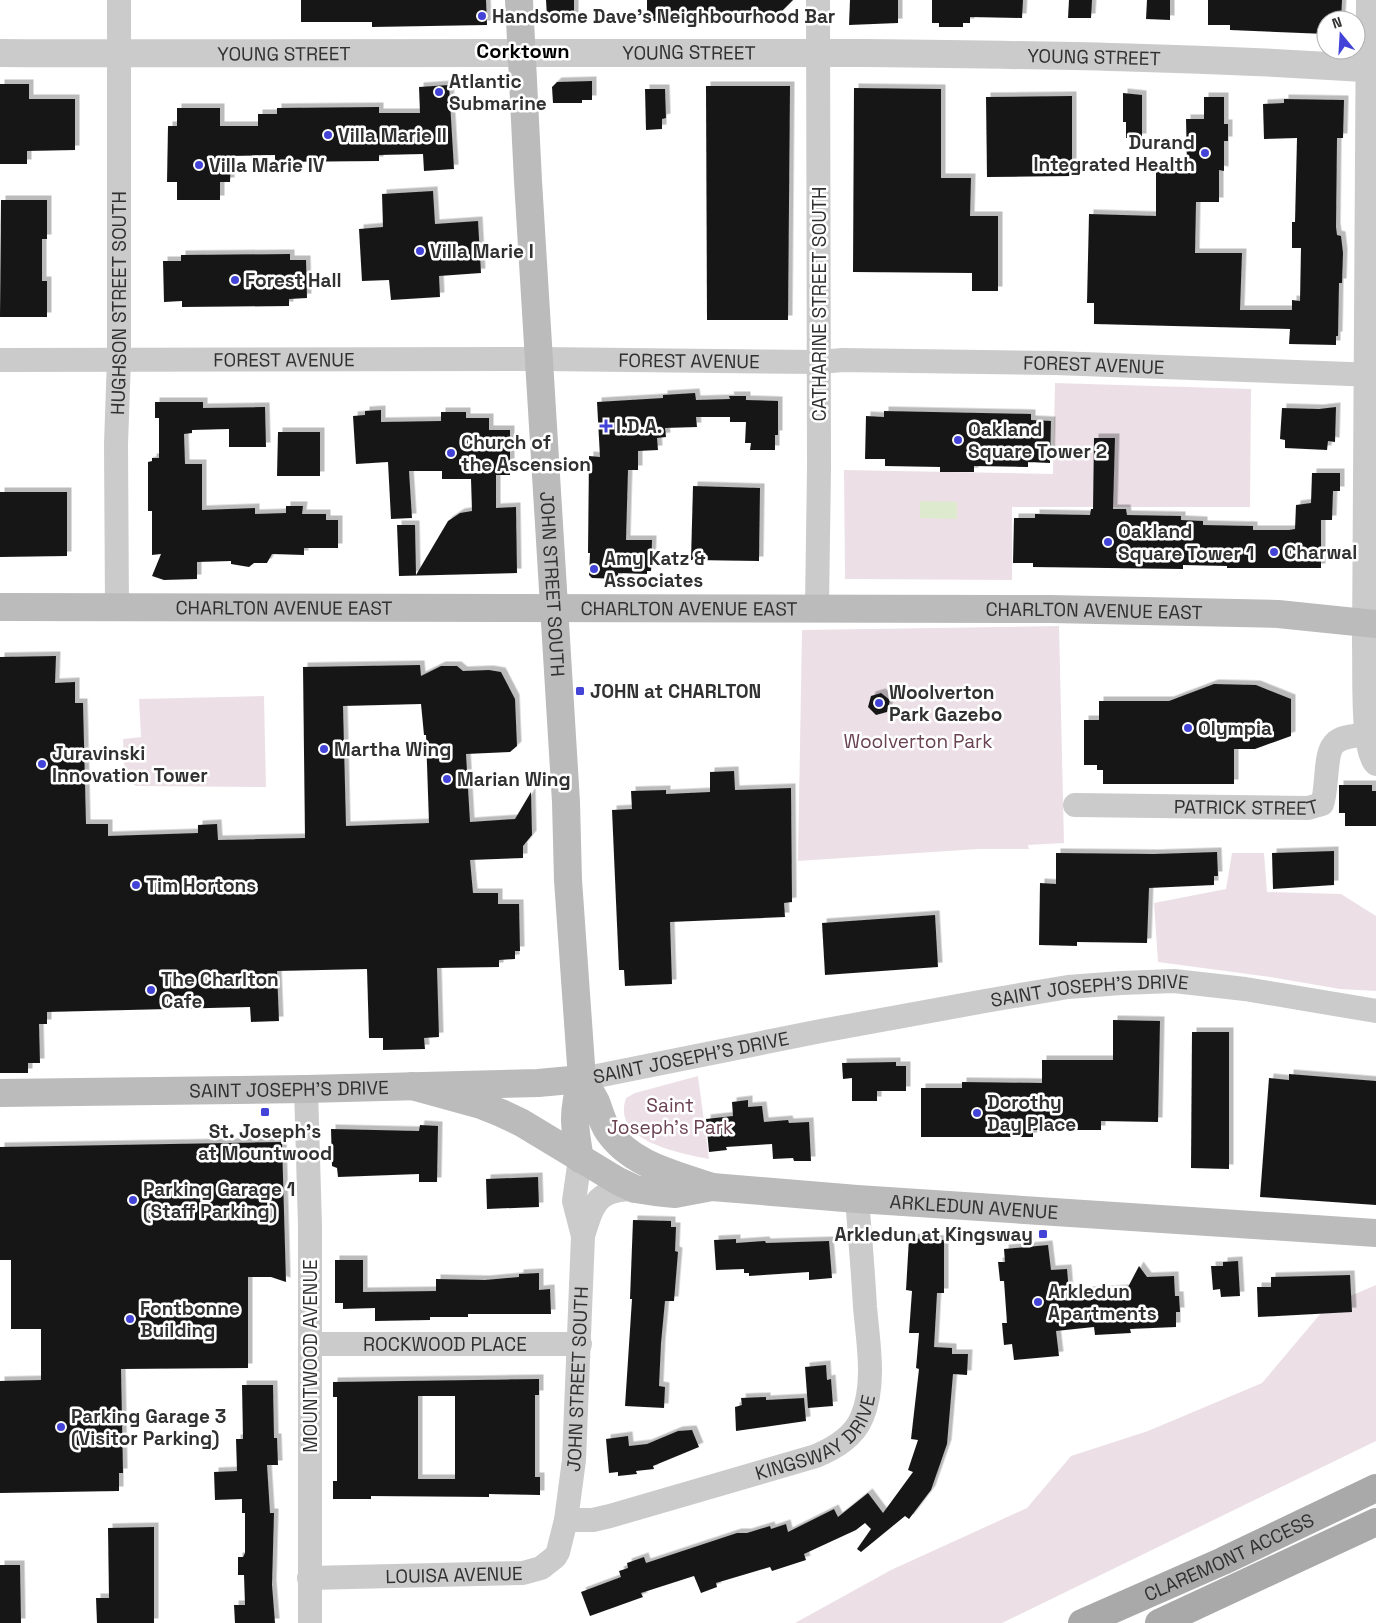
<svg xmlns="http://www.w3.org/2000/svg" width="1376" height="1623" viewBox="0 0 1376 1623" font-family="'Space Grotesk',sans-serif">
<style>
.green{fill:#ece0e6}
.water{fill:#ddeace}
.building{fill:#181818;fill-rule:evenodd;filter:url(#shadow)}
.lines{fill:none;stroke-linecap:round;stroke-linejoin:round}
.minor{stroke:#cbcbcb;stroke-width:24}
.tertiary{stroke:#cbcbcb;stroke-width:28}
.secondary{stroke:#bbb;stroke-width:28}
.primary{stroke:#a9a9a9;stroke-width:28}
.poi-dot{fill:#4344d7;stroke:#fff;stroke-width:2}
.labels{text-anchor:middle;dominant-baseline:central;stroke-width:5;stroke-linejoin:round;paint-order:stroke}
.poi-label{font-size:19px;font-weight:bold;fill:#313131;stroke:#fff;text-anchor:start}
.street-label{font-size:19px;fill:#313131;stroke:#fff}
.park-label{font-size:19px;fill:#694151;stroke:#fff}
.neighbourhood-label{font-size:20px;font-weight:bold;fill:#000;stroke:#fff}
</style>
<defs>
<filter id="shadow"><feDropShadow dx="4.5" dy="-4.5" stdDeviation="0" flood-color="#0004"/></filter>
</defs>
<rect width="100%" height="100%" fill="#fff"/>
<g class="green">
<path d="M1055 383 1251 389 1250 507H1012V580L845 579 844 470 1053 474Z"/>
<path d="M1059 626 1064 843 1028 845 1029 849H978L798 861 802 630Z"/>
<path d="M264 696 266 787 136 786 125 779 123 739 141 737 139 699Z"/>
<path d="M1232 853H1264L1267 892 1341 894 1376 916V991L1340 989 1270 977 1158 962 1154 903 1226 889Z"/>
<path d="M698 1076 709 1159C679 1153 611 1141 626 1098L635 1093Z"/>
<path d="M1376 1285V1441L1002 1623H795L891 1570 1027 1508 1071 1456 1148 1431 1262 1383 1327 1306Z"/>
</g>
<path class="water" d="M920 501 957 502V519L920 518Z"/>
<g class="building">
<path d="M301 0H486L487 25 372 27V22H301Z"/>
<path d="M546 0H574V17H547Z"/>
<path d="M647 0H793L773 20 677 19V21H647Z"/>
<path d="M850 0H898V23L849 25Z"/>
<path d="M932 0H1023L1022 18 970 17V23H963V27H939V23H932Z"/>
<path d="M1069 0H1092L1091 18H1068Z"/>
<path d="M1147 0H1170V20L1146 19Z"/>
<path d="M1208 0H1342L1341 20H1326V34L1230 30V25H1208Z"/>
<path d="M592 81V100H582V103H553L552 87 557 82Z"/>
<path d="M0 84H29V99H75V150L27 151V164H0Z"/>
<path d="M449 85 454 169 424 171 423 154 379 155V161L275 162V155L231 156 230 182H220V200H177V182H167L168 126H177V108H220V126H258V114H277V108L379 107V113H420L419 87Z"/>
<path d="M706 86H790L788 320H707Z"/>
<path d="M854 88 941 89V178H971L970 216H998V291H972V273L853 272Z"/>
<path d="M645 89H665L666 118 662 119V129L646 130Z"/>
<path d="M1123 93 1142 95V138H1126V122H1123Z"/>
<path d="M1072 96V176L987 177 986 97Z"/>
<path d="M1204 97H1224V124H1228V141H1224V171L1219 170V202H1196L1195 253H1242L1240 310H1292V300L1300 301 1301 248H1292V222H1295L1297 138 1264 139 1263 104 1284 103V99L1344 100 1343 138H1337L1336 227 1337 235 1341 236 1343 253 1342 283H1339L1338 336H1336V345L1289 344 1290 329 1094 324V303H1087L1089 214 1156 216V166H1187L1186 119H1204Z"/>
<path d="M433 191 435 224 478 221 481 273 439 276 440 297 391 300 389 280 362 281 359 229 383 227 382 194Z"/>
<path d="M1 200H47V239H42V281H47V317H0Z"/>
<path d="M290 254V260H306L307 298 289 299V306L182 307V301L164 302 163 261H181V255Z"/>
<path d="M695 393 696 400 730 399 729 396H746V400L778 401V435H775V450H750L751 443H745L746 422H730V417H696L697 427 665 428 666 437 657 438 658 450 638 451V470H628L626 540H652L651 571H647V574L618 573V579L592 578 589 575 590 553H588L589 456 600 457 597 402 663 398V395Z"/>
<path d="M155 402H203V408L265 407 266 447H229V429L192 430V433L184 434 185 464H202V510L255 508V514L286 513V506H303L302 514H326V520H338V548H304V555L272 554 267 563H254L249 567 231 564V561L197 562V579L164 580 152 576 161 554 152 555V511H148V462L152 461V458H159V418H155Z"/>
<path d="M1336 407 1335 442 1328 441 1327 450 1285 448V440L1280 439 1282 408 1319 409Z"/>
<path d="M381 410V422L441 421V412H466V418H489V430H510V475H496V508L516 507 517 573 399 576 397 525H415L416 575 448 521 460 513 472 511 471 479H442V471H409L412 518 391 519 388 462 356 464 353 416 365 415V411Z"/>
<path d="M884 411 1031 414V420L1051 421 1050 463 1028 462V467L974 466V472H940V467L885 466V459H865L866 416 884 417Z"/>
<path d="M278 432H320V476H277Z"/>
<path d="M1094 438H1115L1113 509H1126L1127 515 1181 516V520L1203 521V525L1253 526V530H1289L1295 529 1296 505 1311 503 1312 473H1340V491H1333L1332 520H1321V568H1227V566L1183 565V569L1033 567V563H1013L1014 518H1035V514L1090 515 1091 509H1093Z"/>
<path d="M693 486 760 488 759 561 691 560Z"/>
<path d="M0 492H67V556L0 557Z"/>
<path d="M56 656 55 683 75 682V703H83L86 824H108V836L198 833V825L217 824 218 840 305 838 303 667 420 665 421 676 441 666H457L463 671 489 670 501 672 515 699 517 746 510 752 466 754 470 822 515 819 531 792 532 835 523 846V858L470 860 473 893H498V904H519L520 951H515V959L499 960V967L437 968 439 1037 424 1038 425 1049 383 1050V1038H369L367 969 277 971 279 1021 251 1022 250 1007 47 1012V1024H39L40 1063H28V1073H0V657ZM421 704 424 735H426L429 823 346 826 343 706Z"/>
<path d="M1214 684 1256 685 1291 699V736L1255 749H1234V784H1103V770H1097V765H1084V720H1099V701H1169Z"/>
<path d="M881 693 890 700 887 712 876 715 868 707 871 696Z"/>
<path d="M734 771 735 790 791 788 792 902 784 903 785 917 670 922 672 984 625 986 624 970H619L612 810 632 809 631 791 666 790V794L710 792V772Z"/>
<path d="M1339 785H1372V791H1376V826H1345V813H1339Z"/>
<path d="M1334 851V885L1273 889 1272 853Z"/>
<path d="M1217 852 1218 876H1214V885L1149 888 1147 943 1077 942V946L1039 945 1040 883 1056 884V853L1154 854Z"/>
<path d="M935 915 938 967 825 975 822 923Z"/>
<path d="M1113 1020 1160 1021 1158 1122 1101 1121V1130H1033V1137H921V1088H962V1082L1042 1083V1060H1113Z"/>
<path d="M1192 1032H1229V1169L1191 1168Z"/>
<path d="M896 1062V1066H906V1091H877V1101H852V1078L843 1079 842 1063Z"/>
<path d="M1289 1074 1376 1081V1205L1260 1197 1269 1078 1289 1080Z"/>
<path d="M748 1100V1107L762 1106 764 1122 788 1120 789 1123 809 1122 811 1161H794L793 1158 773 1159 772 1144 726 1147 727 1150 709 1152 706 1119 733 1116 732 1102Z"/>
<path d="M420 1125 438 1126 437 1182H419V1174L338 1177 337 1168 332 1166 331 1129 419 1131Z"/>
<path d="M282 1142 286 1282 271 1277H248V1368L121 1369 123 1473H119V1491L0 1493V1381L41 1380V1329H11V1260H0V1147Z"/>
<path d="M538 1177 539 1207 487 1209 486 1179Z"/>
<path d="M633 1220 671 1221V1227H676L675 1251 678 1252 674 1301H665L661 1343 659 1386 665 1387 664 1408 625 1406 632 1299H630Z"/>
<path d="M909 1238 944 1240V1293H937L934 1347 952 1348V1354H968L967 1375 953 1374 947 1444 931 1490 909 1519 905 1516 861 1552 857 1549 871 1529 865 1523 856 1530 804 1554 806 1560 772 1571 770 1567 716 1583 717 1587 701 1593 694 1576 641 1593 643 1597 590 1616 581 1592 621 1577 619 1571 628 1568 627 1563 644 1557 646 1563 737 1533H747L770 1526 771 1529 786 1524 788 1532 834 1509 838 1517 868 1493 883 1513 913 1472 908 1470 918 1440 911 1439 919 1369 916 1368 919 1333H909L912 1291 906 1290Z"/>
<path d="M736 1239V1243L765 1241 766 1243 829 1241 832 1278 809 1280V1272L749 1276V1273H744V1269L716 1270 714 1240Z"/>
<path d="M1048 1245 1051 1270 1067 1269 1069 1292 1127 1289 1139 1266 1147 1277 1174 1276 1175 1296H1179L1180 1312H1176V1327L1130 1329 1131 1333 1095 1335 1094 1327 1056 1331 1059 1356 1014 1360 1012 1344 1004 1345 1002 1323H1007L1004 1281H1000L998 1262H1005L1004 1249Z"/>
<path d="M335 1260H363V1292L436 1291V1279L485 1280 519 1277V1274L539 1273V1290L550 1289 551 1314H468V1317H430V1320L375 1321V1308L343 1309V1303H335Z"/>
<path d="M1238 1261 1240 1296 1221 1297 1220 1289 1213 1290 1211 1266H1223V1262Z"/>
<path d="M1350 1275 1352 1312 1258 1317 1257 1287H1271V1277Z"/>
<path d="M826 1365 827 1380 831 1379 833 1406 808 1408 805 1367Z"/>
<path d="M539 1379V1395H535V1477H540V1495L489 1494V1497L371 1496V1499H333V1481H337V1397H333V1382ZM418 1396H455V1479H418Z"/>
<path d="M242 1385H273L274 1438H277L278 1465H267L270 1513H274L272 1585 275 1623H235L234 1605H245L244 1575H238V1557H243L245 1553V1513H242V1499L215 1500 214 1472 237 1471 236 1439H243Z"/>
<path d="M766 1397V1400L804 1398 806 1421 736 1431 735 1407 742 1405 741 1398Z"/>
<path d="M692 1430 699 1447 653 1466 654 1469 636 1471 637 1474 618 1476V1472L609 1473 606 1439 628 1436 629 1446 647 1444 678 1431Z"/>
<path d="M154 1527V1623H97L96 1598H109L108 1528Z"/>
<path d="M0 1565H20L21 1623H0Z"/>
</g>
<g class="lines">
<g class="minor">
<path d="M1368 0 1364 644C1365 667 1361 752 1376 764"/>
<path id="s1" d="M0 360 539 359 819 362 843 360 1056 363 1376 375"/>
<path id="s2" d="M117 607 116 444 119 359V0"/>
<path d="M817 607 819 468 818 0"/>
<path id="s3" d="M1075 805 1308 808 1322 804C1328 789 1324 752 1335 743 1342 736 1356 736 1365 734"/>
<path id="s4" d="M582 1079 821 1031 985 1001 1068 987 1121 983 1174 981 1245 989 1376 1011"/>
<path d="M306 1089 310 1226V1623"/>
<path d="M580 1159 574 1201 583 1236"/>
<path id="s5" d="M310 1344H580"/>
<path id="s6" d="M566 1520H593L610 1516 816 1456C835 1448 854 1437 862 1417 876 1384 868 1342 865 1307 863 1271 860 1235 857 1199"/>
<path id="s7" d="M309 1578 523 1573 541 1568 555 1557 558 1552 566 1520 574 1460 583 1236C593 1203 597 1189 635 1189"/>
</g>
<path class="tertiary" id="s8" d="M0 53C288 55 576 51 865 53 1035 55 1206 57 1376 69"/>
<g class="secondary">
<path id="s9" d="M519 0 528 181 566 802 568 880 582 1079C587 1087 592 1094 596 1102 600 1112 602 1122 608 1131 631 1165 675 1174 712 1187"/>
<path id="s10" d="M0 607 1051 609 1278 614 1376 624"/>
<path id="s11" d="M412 1086 481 1105 501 1113 522 1123 618 1181 635 1189 655 1192 675 1194 712 1187 857 1199 1376 1233"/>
<path id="s12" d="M0 1093 306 1089 538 1083 582 1079"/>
<path d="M580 1159C574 1125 572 1112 582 1079"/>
</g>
<g class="primary">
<path id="s13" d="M1082 1623 1223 1561 1376 1488"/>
<path d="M1159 1623 1376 1522"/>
</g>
</g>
<g class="poi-dot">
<circle cx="482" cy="16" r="5"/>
<circle cx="439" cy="92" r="5"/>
<circle cx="328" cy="135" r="5"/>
<circle cx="1205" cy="153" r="5"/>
<circle cx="199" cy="165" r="5"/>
<circle cx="420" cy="251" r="5"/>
<circle cx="235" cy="280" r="5"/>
<path d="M603.5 418.5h5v5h5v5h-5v5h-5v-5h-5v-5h5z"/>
<circle cx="958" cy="440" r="5"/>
<circle cx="451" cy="453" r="5"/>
<circle cx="1108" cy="542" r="5"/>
<circle cx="1274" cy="552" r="5"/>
<circle cx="594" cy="569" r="5"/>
<rect x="575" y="686" width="10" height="10" rx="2.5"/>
<circle cx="879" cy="703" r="5"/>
<circle cx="1188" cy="728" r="5"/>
<circle cx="324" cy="749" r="5"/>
<circle cx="42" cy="764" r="5"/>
<circle cx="447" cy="779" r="5"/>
<circle cx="136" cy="885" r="5"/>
<circle cx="151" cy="990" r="5"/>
<rect x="260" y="1107" width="10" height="10" rx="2.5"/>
<circle cx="977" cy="1113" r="5"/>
<circle cx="133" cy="1200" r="5"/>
<rect x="1038" y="1229" width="10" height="10" rx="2.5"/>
<circle cx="1038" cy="1302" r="5"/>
<circle cx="130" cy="1319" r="5"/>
<circle cx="61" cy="1427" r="5"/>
</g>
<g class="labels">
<g class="poi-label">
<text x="492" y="16">Handsome Dave's Neighbourhood Bar</text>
<text x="449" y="81">Atlantic<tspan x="449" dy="22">Submarine</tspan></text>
<text x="338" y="135">Villa Marie II</text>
<text x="1195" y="142" text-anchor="end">Durand<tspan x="1195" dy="22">Integrated Health</tspan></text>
<text x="209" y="165">Villa Marie IV</text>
<text x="430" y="251">Villa Marie I</text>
<text x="245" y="280">Forest Hall</text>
<text x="616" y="426">I.D.A.</text>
<text x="968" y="429">Oakland<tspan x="968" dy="22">Square Tower 2</tspan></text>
<text x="461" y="442">Church of<tspan x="461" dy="22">the Ascension</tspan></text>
<text x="1118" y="531">Oakland<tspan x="1118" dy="22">Square Tower 1</tspan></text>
<text x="1284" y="552">Charwal</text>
<text x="604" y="558">Amy Katz &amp;<tspan x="604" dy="22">Associates</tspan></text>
<text x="590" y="691">JOHN at CHARLTON</text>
<text x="889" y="692">Woolverton<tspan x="889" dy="22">Park Gazebo</tspan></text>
<text x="1198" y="728">Olympia</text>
<text x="334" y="749">Martha Wing</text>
<text x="52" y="753">Juravinski<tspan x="52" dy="22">Innovation Tower</tspan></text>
<text x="457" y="779">Marian Wing</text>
<text x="146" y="885">Tim Hortons</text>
<text x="161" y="979">The Charlton<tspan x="161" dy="22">Cafe</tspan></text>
<text x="987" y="1102">Dorothy<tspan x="987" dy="22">Day Place</tspan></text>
<text x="265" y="1131" text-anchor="middle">St. Joseph's<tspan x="265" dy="22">at Mountwood</tspan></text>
<text x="143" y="1189">Parking Garage 1<tspan x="143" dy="22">(Staff Parking)</tspan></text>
<text x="1033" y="1234" text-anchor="end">Arkledun at Kingsway</text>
<text x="1048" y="1291">Arkledun<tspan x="1048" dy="22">Apartments</tspan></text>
<text x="140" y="1308">Fontbonne<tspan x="140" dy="22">Building</tspan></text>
<text x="71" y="1416">Parking Garage 3<tspan x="71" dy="22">(Visitor Parking)</tspan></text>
</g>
<g class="street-label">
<text stroke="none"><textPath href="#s8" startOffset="689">YOUNG STREET</textPath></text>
<text stroke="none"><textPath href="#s8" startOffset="284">YOUNG STREET</textPath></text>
<text stroke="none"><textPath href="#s8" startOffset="1094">YOUNG STREET</textPath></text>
<text stroke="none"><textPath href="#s2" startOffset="304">HUGHSON STREET SOUTH</textPath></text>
<text transform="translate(819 304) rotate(-90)">CATHARINE STREET SOUTH</text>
<text stroke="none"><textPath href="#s1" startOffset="284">FOREST AVENUE</textPath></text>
<text stroke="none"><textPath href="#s1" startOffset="689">FOREST AVENUE</textPath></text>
<text stroke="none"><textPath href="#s1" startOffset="1094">FOREST AVENUE</textPath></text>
<text stroke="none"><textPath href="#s9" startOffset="585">JOHN STREET SOUTH</textPath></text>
<text stroke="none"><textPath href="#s10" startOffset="284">CHARLTON AVENUE EAST</textPath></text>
<text stroke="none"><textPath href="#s10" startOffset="689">CHARLTON AVENUE EAST</textPath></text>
<text stroke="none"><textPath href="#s10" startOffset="1094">CHARLTON AVENUE EAST</textPath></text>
<text stroke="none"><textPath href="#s3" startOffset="171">PATRICK STREET</textPath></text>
<text stroke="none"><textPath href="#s4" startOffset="516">SAINT JOSEPH'S DRIVE</textPath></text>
<text stroke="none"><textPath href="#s4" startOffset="111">SAINT JOSEPH'S DRIVE</textPath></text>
<text stroke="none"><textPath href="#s12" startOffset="289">SAINT JOSEPH'S DRIVE</textPath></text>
<text stroke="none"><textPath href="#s11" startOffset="588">ARKLEDUN AVENUE</textPath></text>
<text stroke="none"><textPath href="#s5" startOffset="135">ROCKWOOD PLACE</textPath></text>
<text transform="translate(310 1356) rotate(-90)">MOUNTWOOD AVENUE</text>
<text stroke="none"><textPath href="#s7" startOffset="431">JOHN STREET SOUTH</textPath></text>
<text stroke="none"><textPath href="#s6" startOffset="270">KINGSWAY DRIVE</textPath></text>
<text stroke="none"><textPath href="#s13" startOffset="161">CLAREMONT ACCESS</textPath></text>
<text stroke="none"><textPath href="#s7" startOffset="145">LOUISA AVENUE</textPath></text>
</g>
<g class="park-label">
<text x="918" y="741">Woolverton Park</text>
<text x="670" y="1105">Saint<tspan x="670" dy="22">Joseph's Park</tspan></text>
</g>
<g class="neighbourhood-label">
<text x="523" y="51">Corktown</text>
</g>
</g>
<g transform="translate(1341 35) rotate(342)"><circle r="24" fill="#ffffff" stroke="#adadad"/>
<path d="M0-4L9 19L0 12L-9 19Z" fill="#4344d7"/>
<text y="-8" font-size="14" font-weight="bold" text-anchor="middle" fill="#313131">N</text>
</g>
</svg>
